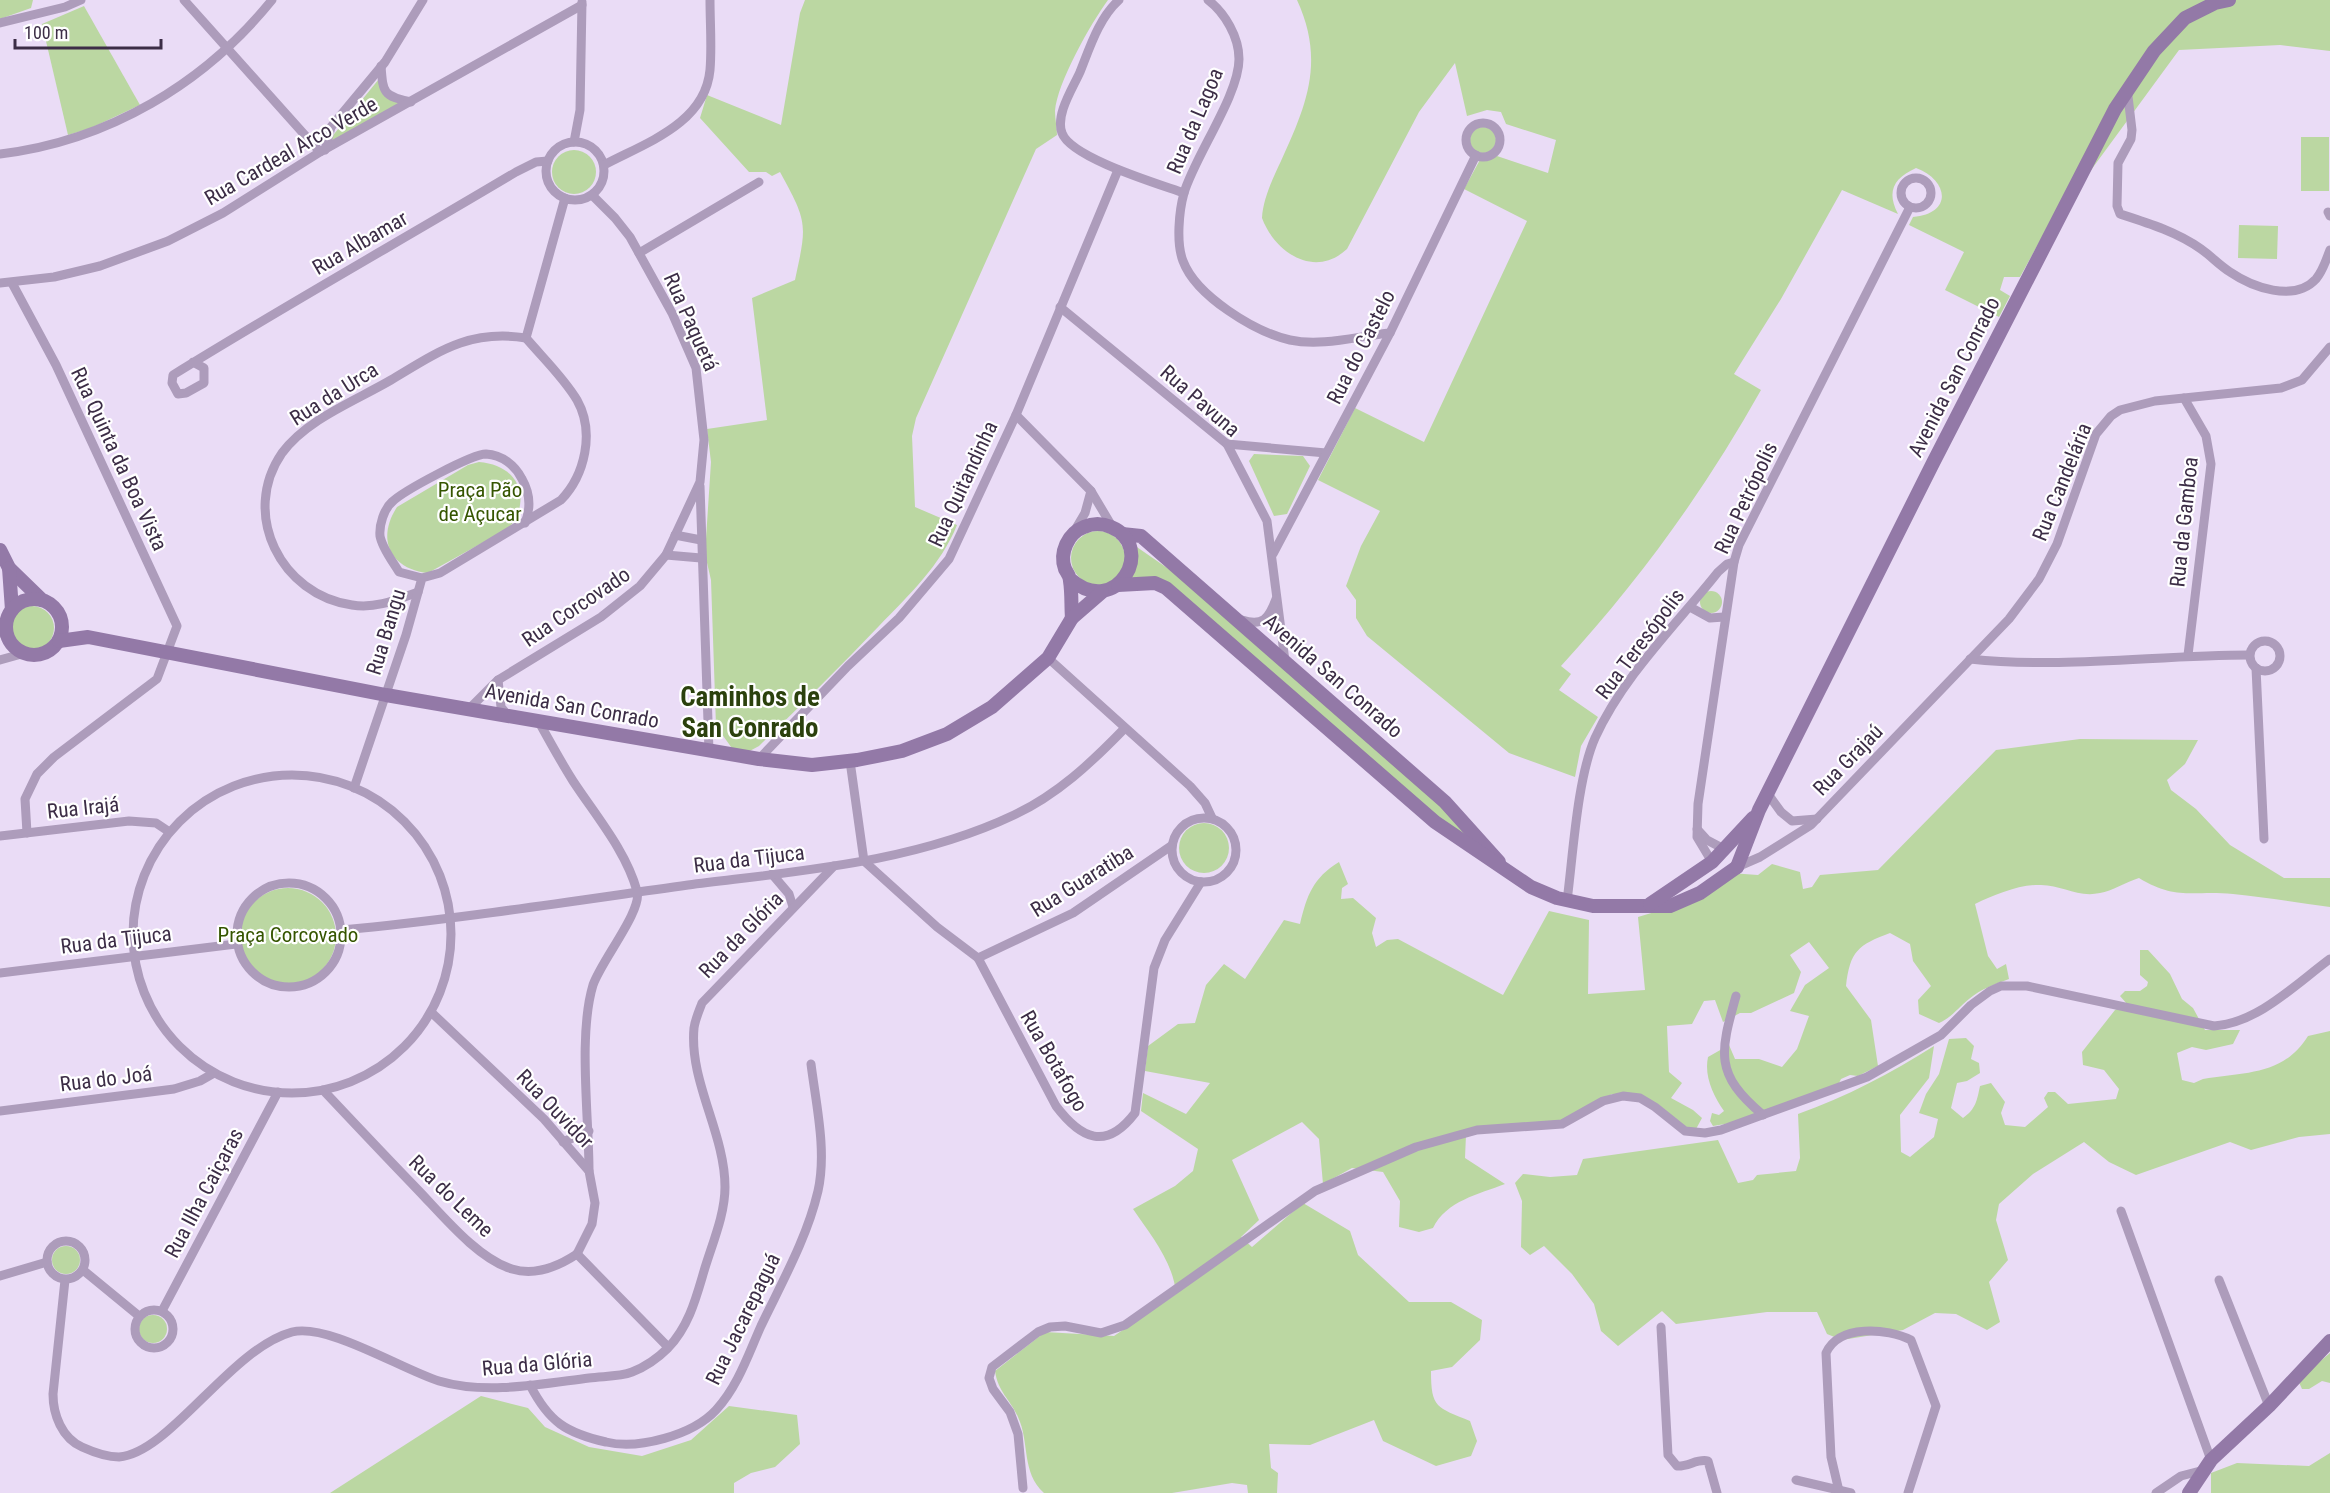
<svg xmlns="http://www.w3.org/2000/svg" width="2330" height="1493" viewBox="0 0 2330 1493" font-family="'Roboto Condensed',sans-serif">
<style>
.green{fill:#bbd7a2}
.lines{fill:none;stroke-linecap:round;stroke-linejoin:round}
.street{stroke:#ad9cbb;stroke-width:9}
.secondary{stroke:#9379a7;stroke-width:14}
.labels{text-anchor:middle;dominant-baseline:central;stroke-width:4.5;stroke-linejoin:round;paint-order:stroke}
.street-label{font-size:21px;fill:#3c2d46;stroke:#fff}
.park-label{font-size:21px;fill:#355500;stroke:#fff}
.district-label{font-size:27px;font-weight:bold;fill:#2b410d;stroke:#fff}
</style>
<rect width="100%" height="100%" fill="#eadcf6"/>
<g class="green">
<path d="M0 0H33L31 8 0 19Z"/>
<path d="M805 0H1108C1091 23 1057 83 1055 111 1055 119 1057 128 1057 135L1036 149 916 418 912 436 915 507 957 525C941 565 908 596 879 626 840 667 800 706 759 746L746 753 734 751 716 726 711 580 705 554 711 462 707 429 767 420 752 298 795 280C807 224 808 223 780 172L772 176 766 172H749L700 118 707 95 781 125 800 13Z"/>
<path d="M1297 0H2330V51L2280 45 2179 50 2042 237 2020 277H2004L2000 290 2010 296 1999 317 1945 290 1964 252 1909 225 1913 217C1953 214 1949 180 1916 168 1894 178 1886 191 1898 214L1842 190 1781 299 1734 374 1761 390C1705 490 1639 581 1561 666L1571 674 1559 690 1598 717 1581 746 1575 777 1509 753 1367 636 1356 618V600L1346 586 1361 546 1380 511 1318 480 1355 408 1424 442 1527 221 1464 189 1481 158 1497 156 1548 173 1556 140 1506 124 1501 112 1487 110 1467 116 1455 63 1419 112 1347 249C1315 279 1275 253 1262 218 1263 199 1273 178 1281 161 1307 104 1325 61 1297 0Z"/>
<path d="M84 6 140 105 91 128 68 135 42 24Z"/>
<path d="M379 79C381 94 385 99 400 103L333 142 330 139Z"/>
<circle cx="1483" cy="140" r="13"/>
<rect x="2301" y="137" width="28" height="54"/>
<circle cx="574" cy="172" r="22"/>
<path d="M2239 225 2278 226 2277 259 2238 258Z"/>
<path d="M1254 454 1303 456 1310 466 1287 514 1274 516 1249 461Z"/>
<path d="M479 462C518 465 533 498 509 528L428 573C390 569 376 539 397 507L468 465Z"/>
<circle cx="1098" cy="558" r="27"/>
<path d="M1131 543 1173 572 1440 805 1477 842 1474 849 1180 592 1129 577Z"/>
<circle cx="1711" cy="602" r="11"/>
<circle cx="32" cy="628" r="22"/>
<path d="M2080 739 2198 740 2185 764 2167 780 2171 790 2196 809 2230 845 2284 878H2330V907C2298 903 2265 897 2233 894 2193 890 2177 901 2139 878 2126 882 2112 891 2100 893 2078 898 2062 885 2041 885 2020 884 1994 895 1975 904L1988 956 1997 969 2006 964 2009 979C1995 984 1981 989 1969 999 1958 1008 1952 1017 1939 1023L1919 1014 1918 1000 1931 986 1913 961 1910 944 1890 933C1858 945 1850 951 1846 986L1871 1020 1878 1066 1858 1076 1850 1075 1841 1079 1838 1085 1731 1123 1713 1126 1710 1121 1712 1113 1719 1115 1724 1111C1713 1095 1704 1076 1708 1057L1729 1045 1735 1059H1759L1782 1067 1797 1049 1809 1016 1790 1011 1805 985 1829 968 1809 942 1790 955 1801 972 1794 993 1751 1013H1740L1723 1022 1715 1000 1704 1001 1692 1024 1667 1026 1669 1072 1682 1083 1671 1098 1693 1110 1702 1118 1696 1129 1686 1128 1659 1105 1612 1094 1558 1123 1466 1135 1465 1158 1505 1184C1479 1194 1446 1201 1433 1228L1419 1232 1399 1227 1400 1201 1383 1172 1352 1168 1323 1184 1319 1139 1302 1122 1232 1160 1259 1220 1241 1237 1252 1247 1303 1203 1350 1231 1358 1255 1409 1302H1451L1482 1320 1480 1340 1452 1367 1431 1371C1431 1409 1437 1407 1470 1421L1477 1441 1471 1456 1436 1466 1383 1441 1374 1420 1310 1445 1269 1444 1271 1468 1278 1473 1277 1493H1248L1247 1485 1232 1483 1172 1493H1044C1021 1472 1030 1443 1018 1417 1010 1399 998 1392 995 1371L1045 1332 1114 1336 1176 1294C1174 1263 1150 1234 1133 1209L1175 1186 1193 1171 1198 1149 1141 1111 1143 1093 1186 1114 1210 1083 1145 1071 1148 1046 1178 1024 1195 1023 1206 985 1224 964 1245 979 1284 920 1300 924C1307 895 1313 878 1339 862L1348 884 1342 888 1341 899 1353 898 1376 918 1372 933 1376 947 1387 940 1398 939 1503 995 1549 911 1589 920 1588 994 1645 990 1638 917 1678 905 1730 873 1758 875 1772 864 1800 872 1803 889 1812 887 1820 875 1878 870 1996 750Z"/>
<circle cx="1204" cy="848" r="25"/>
<circle cx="288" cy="936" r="48"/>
<path d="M2140 950H2148L2170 974 2182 999 2193 1008 2205 1030H2240L2233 1044 2206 1050 2192 1047 2177 1053 2182 1080 2194 1083 2203 1079C2245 1072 2283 1076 2308 1036L2330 1031V1134L2299 1137 2251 1150 2230 1142 2136 1175 2109 1162 2084 1142 2033 1174 1999 1204 1996 1220 2008 1260 1989 1282 2000 1322 1987 1330 1956 1314 1935 1313 1903 1330 1842 1340 1827 1334 1817 1312H1767L1676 1324 1662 1311 1618 1346 1601 1331 1594 1304 1572 1274 1544 1246 1530 1255 1521 1247 1522 1201 1515 1183 1523 1174 1550 1177 1577 1175 1583 1159 1718 1140 1738 1183 1753 1180 1757 1175 1796 1171 1800 1158 1798 1114C1846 1097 1891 1073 1934 1046L1929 1078 1900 1115 1901 1152 1910 1157 1934 1137 1938 1119 1919 1113 1926 1094 1939 1074 1949 1039 1966 1038 1974 1046 1971 1059 1979 1063 1980 1073 1967 1081 1957 1083 1951 1108 1963 1118C1976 1109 1977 1100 1980 1086L1991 1083 2005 1102 2001 1113 2005 1125 2025 1127 2048 1107 2044 1098 2048 1092H2055L2068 1104 2116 1099 2119 1089 2104 1070 2083 1065 2082 1052 2115 1010 2127 1004 2120 996 2125 991H2140L2147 986 2148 982 2140 975Z"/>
<circle cx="66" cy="1260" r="14"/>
<circle cx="153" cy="1329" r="14"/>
<path d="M2330 1353V1383L2322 1381 2309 1389H2302L2298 1380Z"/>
<path d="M481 1396 528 1408 545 1427 589 1447 642 1456 691 1440 729 1406 797 1415 800 1444 775 1467 751 1473 734 1483V1493H330Z"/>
<path d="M2330 1453V1493H2211V1473L2237 1463 2309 1466Z"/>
</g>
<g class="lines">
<g class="street">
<path d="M184 0 320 152"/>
<path d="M1119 0C1099 18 1090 47 1080 72 1073 88 1055 115 1062 133 1071 158 1159 184 1184 193"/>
<path d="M1208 0C1225 13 1239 37 1239 59 1239 95 1195 156 1184 193 1179 211 1176 243 1183 261 1196 296 1255 332 1290 340 1322 347 1358 336 1390 333"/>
<path d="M0 23 65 7 81 0"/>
<path d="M381 66C383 93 383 96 411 102"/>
<path d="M2127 88 2132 130 2131 139 2118 163 2117 206 2120 214C2148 223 2177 232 2201 249 2211 256 2219 265 2230 272 2252 287 2294 303 2316 279 2323 271 2326 260 2330 250"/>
<circle cx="1483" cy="140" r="17"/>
<circle cx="575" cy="171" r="29"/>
<path d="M574 142 580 110 582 2"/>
<path d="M325 150 331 127 385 62 423 0"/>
<path d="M0 154C108 141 204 84 272 0"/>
<path d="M604 165C645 143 705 124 710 70 712 47 710 23 710 0"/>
<circle cx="1916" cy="193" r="15"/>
<path d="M2328 212 2330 216"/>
<path d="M639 253 759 182"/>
<path d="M0 283 54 277 100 266 168 241 223 213 320 152 582 5"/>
<path d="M12 283 56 365 177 626 157 679 54 757 37 774 25 799 27 833"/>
<path d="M1060 307 1227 444 1267 521 1285 661"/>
<path d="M526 338 565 198"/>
<path d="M193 362 204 368V383L186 393 178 394 172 383 173 375C286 305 402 240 516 172L536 162 548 161"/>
<path d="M2184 398 2206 436 2211 464 2188 655"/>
<path d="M1016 415 1091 491 1113 528"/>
<path d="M1227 444 1326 453"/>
<path d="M700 486 709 751"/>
<path d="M1075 530 1085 513 1091 491"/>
<path d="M675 535 701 540"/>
<path d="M1273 554 1390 333 1476 155"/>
<path d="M666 555 701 558"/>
<path d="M422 578 399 572C393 562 382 548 380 536 379 525 384 509 392 502 403 491 472 454 486 454 502 455 515 465 522 479 530 493 531 508 525 523"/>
<path d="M418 592C396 600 375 609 352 605 281 595 240 514 282 453 307 419 355 401 391 380 438 352 469 329 526 338"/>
<path d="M1690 607 1710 618 1724 617"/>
<path d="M1242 620C1263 627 1269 618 1276 599"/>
<path d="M0 633 7 622"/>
<circle cx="2265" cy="656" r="15"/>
<path d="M1048 658 1190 786 1205 803 1212 818"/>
<path d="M1970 659C2063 669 2157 655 2249 655"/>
<path d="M0 660 25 653"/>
<path d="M2256 668 2264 839"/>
<path d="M498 680 501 707 509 717"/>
<path d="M468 710 498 680 601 617 640 586 666 555 700 482 704 440 696 368 672 313 630 237 615 218 592 195"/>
<path d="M539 722C550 742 561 762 573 781 596 816 626 851 637 891 643 910 601 961 593 985 578 1035 589 1117 589 1171"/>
<path d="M759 759 848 666 899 618 949 559 1016 415 1118 170"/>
<path d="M850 761 864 861 937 927 978 958 1056 1106C1081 1139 1106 1151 1135 1113L1154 968 1165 940 1201 882"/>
<circle cx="292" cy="934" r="159"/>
<path d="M354 788 406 635 422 578 440 573 561 500C585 475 595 432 577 400 564 378 543 358 526 338"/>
<path d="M1768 794 1781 812 1792 821 1817 819"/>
<circle cx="1204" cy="850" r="32"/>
<path d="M1697 829 1707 840 1724 849"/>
<path d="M0 836 129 821 156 823 168 831"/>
<path d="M1712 862 1697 837 1698 804 1734 562 1739 545 1910 207"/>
<path d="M1737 867 1760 857 1811 825 2009 619 2039 579 2057 544 2096 434 2111 416 2120 410 2155 401 2281 388 2302 380 2330 347"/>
<path d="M772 874 789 894 793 907"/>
<circle cx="289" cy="935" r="52"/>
<path d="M1567 901C1573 856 1577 779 1595 738 1623 676 1676 625 1718 572L1727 564 1734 562"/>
<path d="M342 930C458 919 573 901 688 885 797 871 913 863 1014 815 1057 795 1091 763 1124 729"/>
<path d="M978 958 1073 913 1171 846"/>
<path d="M0 973 236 944"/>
<path d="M1736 996C1720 1053 1714 1074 1763 1115"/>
<path d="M431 1012 544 1119 589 1171 595 1203 592 1224 577 1254"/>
<path d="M323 1090C355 1124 386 1157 418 1190 443 1216 478 1259 512 1269 535 1276 559 1266 577 1254"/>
<path d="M0 1111 174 1089 200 1081 214 1073"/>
<path d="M563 1142 589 1131"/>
<path d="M2121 1211 2211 1460"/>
<circle cx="66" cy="1260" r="19"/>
<path d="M577 1254 668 1347"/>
<path d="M83 1270 139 1316"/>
<path d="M0 1276 47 1262"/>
<path d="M65 1280 53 1394C53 1415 62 1438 82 1447 93 1452 107 1457 119 1457 170 1453 230 1349 292 1332 328 1323 401 1369 439 1381 486 1395 541 1384 589 1378 603 1376 619 1377 632 1372 645 1367 658 1358 668 1348 689 1326 696 1298 704 1271 712 1244 725 1215 725 1187 725 1133 689 1082 694 1028 695 1020 699 1011 702 1003L834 866"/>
<path d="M2219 1280 2269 1406"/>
<circle cx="154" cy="1329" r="19"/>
<path d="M162 1311 278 1092"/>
<path d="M1661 1327 1668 1455 1677 1466C1688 1467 1698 1458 1708 1461L1717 1493"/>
<path d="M530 1385C549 1422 566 1433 606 1442 638 1450 693 1435 716 1410 738 1386 748 1355 761 1326 782 1282 807 1238 818 1191 827 1151 816 1104 811 1064"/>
<path d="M1796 1480 1851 1493"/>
<path d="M1023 1488 1018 1434 1010 1412 993 1389 989 1378 992 1367 1038 1332 1050 1327 1065 1326 1101 1333 1125 1325 1315 1191 1416 1147 1477 1130 1562 1124 1603 1101 1623 1096 1640 1098 1655 1107 1685 1131 1705 1133 1721 1130 1867 1077 1941 1035 1971 1005 1990 991 2001 986H2027L2214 1026C2258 1023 2296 984 2330 959"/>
<path d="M1839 1491 1831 1457 1826 1353C1839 1324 1887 1328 1911 1340L1936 1406 1908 1493"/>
<path d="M2156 1493 2181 1476 2204 1470"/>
</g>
<g class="secondary">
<path d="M1122 534 1141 536 1445 802 1499 862"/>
<path d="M0 550 9 568 42 600"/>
<path d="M9 568 12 610"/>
<path d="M1070 579C1117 620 1157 546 1111 527 1102 523 1093 523 1084 527 1068 533 1059 553 1065 569 1067 573 1070 576 1070 581 1072 593 1071 606 1072 618"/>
<path d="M1118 585 1155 583 1166 588 1435 822 1531 887 1557 898 1593 906H1670L1700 893 1737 867"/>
<circle cx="34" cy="627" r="28"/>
<path d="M59 641 88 637 386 695 759 759 812 765 857 760 902 751 947 734 992 707 1048 658 1072 618 1102 592"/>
<path d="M1737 867 1759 810 1933 463 2115 109 2154 51 2185 18 2215 3 2229 0"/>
<path d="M1650 904 1712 862 1753 818"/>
<path d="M2189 1493 2211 1460 2269 1406 2330 1341"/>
</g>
</g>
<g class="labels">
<g class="street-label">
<text transform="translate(1195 121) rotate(-67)">Rua da Lagoa</text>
<text transform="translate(291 151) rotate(-30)">Rua Cardeal Arco Verde</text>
<text transform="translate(360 243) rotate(-30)">Rua Albamar</text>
<text transform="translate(691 322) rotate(66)">Rua Paquetá</text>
<text transform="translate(1361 347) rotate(-63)">Rua do Castelo</text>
<text transform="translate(1954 377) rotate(-63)">Avenida San Conrado</text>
<text transform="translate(334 394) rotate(-32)">Rua da Urca</text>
<text transform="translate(1200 401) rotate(41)">Rua Pavuna</text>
<text transform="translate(119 459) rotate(65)">Rua Quinta da Boa Vista</text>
<text transform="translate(2062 482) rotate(-68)">Rua Candelária</text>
<text transform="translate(963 484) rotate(-65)">Rua Quitandinha</text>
<text transform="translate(1746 498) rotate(-65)">Rua Petrópolis</text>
<text transform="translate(2184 522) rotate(-84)">Rua da Gamboa</text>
<text transform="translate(576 607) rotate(-34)">Rua Corcovado</text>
<text transform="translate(386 632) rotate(-73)">Rua Bangu</text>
<text transform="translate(1640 644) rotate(-53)">Rua Teresópolis</text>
<text transform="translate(1333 676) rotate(41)">Avenida San Conrado</text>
<text transform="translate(572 706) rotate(10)">Avenida San Conrado</text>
<text transform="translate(1848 760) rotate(-46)">Rua Grajaú</text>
<text transform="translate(83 808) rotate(-6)">Rua Irajá</text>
<text transform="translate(749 859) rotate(-7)">Rua da Tijuca</text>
<text transform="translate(1082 881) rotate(-32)">Rua Guaratiba</text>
<text transform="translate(741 935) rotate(-46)">Rua da Glória</text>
<text transform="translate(116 940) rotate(-7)">Rua da Tijuca</text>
<text transform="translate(1054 1061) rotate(60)">Rua Botafogo</text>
<text transform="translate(106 1079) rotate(-7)">Rua do Joá</text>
<text transform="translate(555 1109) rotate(46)">Rua Ouvidor</text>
<text transform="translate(204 1193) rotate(-62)">Rua Ilha Caiçaras</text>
<text transform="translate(451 1196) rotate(44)">Rua do Leme</text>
<text transform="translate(743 1319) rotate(-64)">Rua Jacarepaguá</text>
<text transform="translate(537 1364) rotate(-5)">Rua da Glória</text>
</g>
<g class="park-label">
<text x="480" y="490">Praça Pão<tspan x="480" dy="24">de Açucar</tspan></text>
<text x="288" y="935">Praça Corcovado</text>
</g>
<g class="district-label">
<text x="750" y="697">Caminhos de<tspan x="750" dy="31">San Conrado</tspan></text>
</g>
</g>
<path d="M15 39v9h146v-9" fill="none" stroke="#3c2d46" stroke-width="3"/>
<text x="24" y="39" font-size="18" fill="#3c2d46" stroke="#ffffff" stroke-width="4.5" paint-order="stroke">100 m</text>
</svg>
